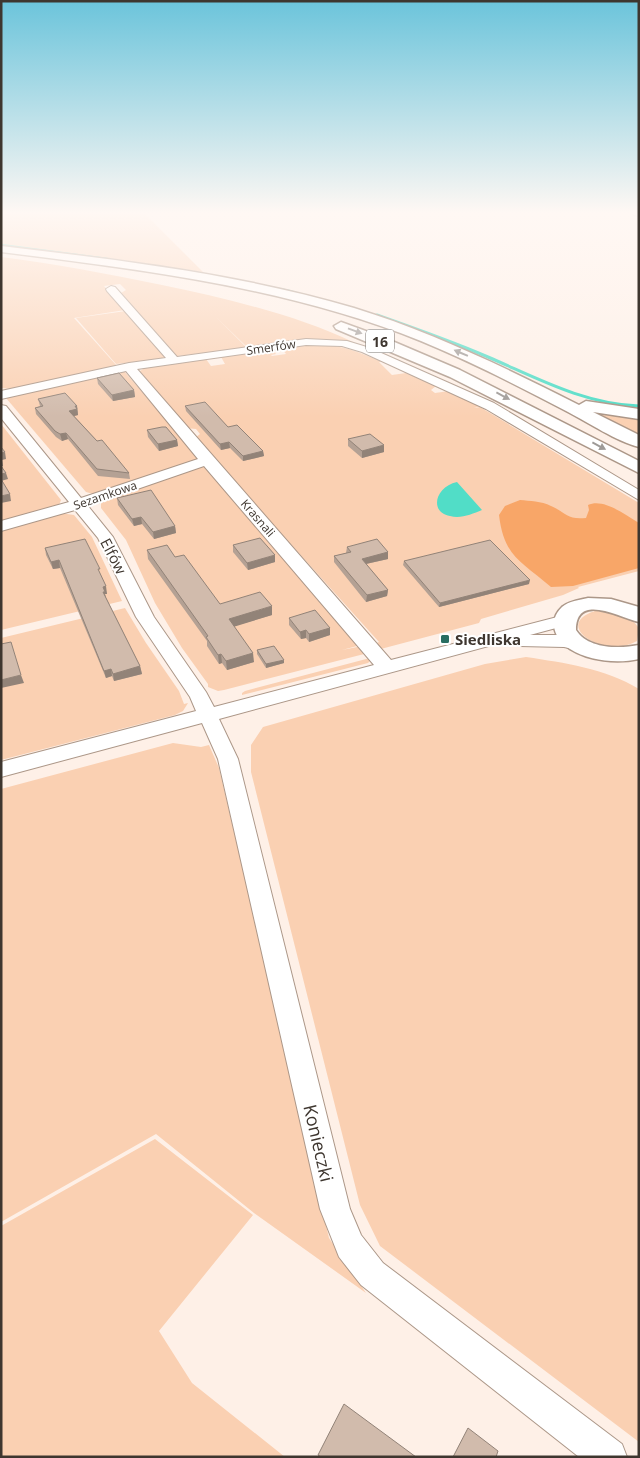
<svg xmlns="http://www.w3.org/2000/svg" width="640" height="1458" viewBox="0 0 640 1458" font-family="'Open Sans',sans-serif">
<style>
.green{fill:#fad0b2}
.forest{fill:#f8a668}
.water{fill:#51ddc7}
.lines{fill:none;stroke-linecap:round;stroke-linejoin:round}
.stream-far1{stroke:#51ddc7;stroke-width:2.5}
.stream{stroke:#51ddc7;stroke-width:3}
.minor-casing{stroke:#ac9788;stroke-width:2}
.major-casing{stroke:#ac9788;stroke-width:3}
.minor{fill:#fff;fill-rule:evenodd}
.major{fill:#fff;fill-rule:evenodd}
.wall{fill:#b4a194}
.shaded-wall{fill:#928378}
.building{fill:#d1bbac;stroke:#928378}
.oneway{fill:#9e9a97}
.poi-dot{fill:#286e62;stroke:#fff;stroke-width:2}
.labels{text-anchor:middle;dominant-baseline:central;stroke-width:4;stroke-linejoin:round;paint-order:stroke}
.far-street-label{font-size:12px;fill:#3e362f;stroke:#fff}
.shield{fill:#fff;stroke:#78726d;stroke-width:1}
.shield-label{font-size:14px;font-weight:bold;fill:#3e362f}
.street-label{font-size:15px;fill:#3e362f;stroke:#fff}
.poi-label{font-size:15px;font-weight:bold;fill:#3e362f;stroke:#fff;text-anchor:start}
.near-street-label{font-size:18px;fill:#3e362f;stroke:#fff}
</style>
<rect width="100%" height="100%" fill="#fef0e7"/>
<g class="green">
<path d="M1 213H144L203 272 1 245Z"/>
<path d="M1 257C56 264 109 274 162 285 228 299 294 314 355 343 319 336 283 342 247 347L216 317 247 348 177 356 121 293 126 290 120 284 104 286 125 310 74 318 117 366 12 389 1 388Z"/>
<path d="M126 311 167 358 116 364 76 318Z"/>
<path d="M308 345C338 343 355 350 382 362H379L392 375 406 373 436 386 431 390 435 393 449 391 480 406 474 408 480 407 639 503V571L578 587 579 588 563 595 481 619 479 623 377 650 372 645 379 642 195 438 200 434 196 429 185 428 138 372 145 368 206 359 211 366 225 364 221 357 273 350 276 354 271 355 272 356 286 354 282 349Z"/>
<path d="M124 371 200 459 97 495 86 492 6 398Z"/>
<path d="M593 411 639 417V435Z"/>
<path d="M1 424 61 500 59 505 1 521Z"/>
<path d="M204 465 361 645 342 650 362 646 368 653 224 690 218 691 208 687V684L182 648 155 603 126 540 101 508V501Z"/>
<path d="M60 513 74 515 92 537 122 601 1 630V557L37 549 1 557V530Z"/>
<path d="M125 608 146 643 179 691 184 704 188 703 183 711 175 715 1 760V638Z"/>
<path d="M595 611C610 611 632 614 639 629L637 641C604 660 551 625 595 611Z"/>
<path d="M526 657C565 663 604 668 639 689V1442L380 1246 360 1205 251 772V745L263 727 485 664Z"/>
<path d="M370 658 371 660 368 663 242 695V693L245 691Z"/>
<path d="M173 743 201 747 209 745 219 768 329 1238 366 1293 254 1213 156 1134 1 1222V789Z"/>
<path d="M155 1139 253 1215 159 1331 192 1383 285 1457H1V1226Z"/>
</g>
<path class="forest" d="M520 500C530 501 541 501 551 506 567 513 567 520 586 518L589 510 588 505C604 498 625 515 639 523V568L573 586 551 587C521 561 504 557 499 515L505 506Z"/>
<path class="water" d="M457 482 482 510C472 514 461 519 450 516 429 512 435 487 457 482Z"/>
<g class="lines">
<g class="stream-far1">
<path d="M1 245 107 259"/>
<path d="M203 274 289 291 380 317"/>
</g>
<path class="stream" d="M377 315C414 328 451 341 488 357 537 378 584 404 639 406"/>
<defs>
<g id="minor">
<path d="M633 213H639V216L634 215Z"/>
<path d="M111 286 115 287 177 357 306 339 347 341 370 348 494 403 639 490V500L486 409 362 352 342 346 306 345 137 369 391 660 565 615 571 616 574 620 571 624 530 635H564L584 640 587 644 584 648 578 650 564 647 520 646 514 644 511 640 219 719 238 759 350 1209 361 1235 383 1263 622 1444 627 1457H579L361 1285 339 1257 320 1209 218 759 202 723 1 777V762L196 711 190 697 136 617 98 538 75 510 1 531V521L69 502 1 418V405L6 406 81 498 198 459 126 371 1 399V391L129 363 166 358 107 291 106 289ZM204 466 374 665 214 707 206 692 154 617 113 537 88 506Z"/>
</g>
<g id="major">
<path d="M1 246C120 260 239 274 354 308 432 332 506 368 579 405L586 401 639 409V419L593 412 639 435V447C616 441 589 423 568 412 520 387 472 362 421 341 287 287 144 270 1 252Z"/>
<path d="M341 322 385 338 460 370 639 461V473L450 377 336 329 334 326Z"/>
<path d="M588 598 611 599 639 607V622C620 618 576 592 576 630 588 649 619 649 639 645V659C617 664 589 661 570 649 555 640 547 621 562 607 569 601 579 600 588 598Z"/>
</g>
</defs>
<use href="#minor" class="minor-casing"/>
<use href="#major" class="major-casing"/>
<use href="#minor" class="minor"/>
<use href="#major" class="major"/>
</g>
<g class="wall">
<path d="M97 378 134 390 135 397 113 401 98 384Z"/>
<path d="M38 399 77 406 78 415 74 416 97 441 129 473 130 479 98 476 68 439 62 441 56 437 36 414 35 408 40 406Z"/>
<path d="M185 406 228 427 263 451 264 456 243 461 230 448 221 450 186 411Z"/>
<path d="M147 430 177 440 178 446 159 451 148 437Z"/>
<path d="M348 439 384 452 362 458 348 446Z"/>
<path d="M117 498 175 526 176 533 154 539 142 524 134 526 118 505Z"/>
<path d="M233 545 275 562 248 570 233 552Z"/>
<path d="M347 547 388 552V559L366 564 388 590 387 596 366 602 334 562V556L346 553Z"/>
<path d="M45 548 101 576 107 594H105L106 598 140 666 142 674 114 681 112 676 106 678 60 568 53 569 46 555Z"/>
<path d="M147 550 175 557 220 604 272 615 234 626 254 662 227 670 222 663 219 664 207 646V641L148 559Z"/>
<path d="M404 561 529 584 439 607 403 565Z"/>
<path d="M289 618 330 628V635L309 642 306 638 301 639 289 625Z"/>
<path d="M257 650 284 663 266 668 257 654Z"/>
</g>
<g class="shaded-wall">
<path d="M134 390 135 397 113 401 112 395Z"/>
<path d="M75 406H77L78 415 70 417 69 411Z"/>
<path d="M66 433 68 439 62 441 60 434Z"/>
<path d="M177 440 178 446 159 451 158 444Z"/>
<path d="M229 442 230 448 221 450 220 444Z"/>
<path d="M384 445V452L362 458V451Z"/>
<path d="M263 451 264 456 243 461V456Z"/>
<path d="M5 452 6 459 2 460 3 466H1V453Z"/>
<path d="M6 473 8 479 1 481V474Z"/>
<path d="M10 494 11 501 1 503V496Z"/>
<path d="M141 517 142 524 134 526 132 519Z"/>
<path d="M175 526 176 533 154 539 153 532Z"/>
<path d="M388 552V559L361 565 362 559Z"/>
<path d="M275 555V562L248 570 247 563Z"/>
<path d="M59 560 60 568 53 569 51 562Z"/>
<path d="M530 580 529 584 439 607 440 603Z"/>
<path d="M106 586 107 594H105L106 599H105L103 587Z"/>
<path d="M388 590 387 596 366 602 367 595Z"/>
<path d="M272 606V615L230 628 229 619Z"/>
<path d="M330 628V635L309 642V634Z"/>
<path d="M306 630V638L301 639 300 632Z"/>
<path d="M253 653 254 662 227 670 226 661Z"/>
<path d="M221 654 222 663 219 664 218 655Z"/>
<path d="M284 660V663L266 668V664Z"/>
<path d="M140 666 142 674 114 681 113 674Z"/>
<path d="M111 669 112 676 106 678 104 671Z"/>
<path d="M21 675 24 683 1 688V680Z"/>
</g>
<g class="building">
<path d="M119 373 134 390 112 395 97 378Z"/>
<path d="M65 393 77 406H75L77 409 69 411 97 441 102 440 129 473 97 469 66 433 60 434 55 431 35 408 43 406 38 399Z"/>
<path d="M205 402 228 427 237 425 263 451 243 456 229 442 220 444 185 406Z"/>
<path d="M162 427H166L177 440 158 444 147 430Z"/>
<path d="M370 434 384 445 362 451 348 439Z"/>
<path d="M1 447 5 452 1 453Z"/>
<path d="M1 466 6 473 1 474Z"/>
<path d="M1 479 10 494 1 496Z"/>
<path d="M151 490 175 526 153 532 141 517 132 519 117 498Z"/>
<path d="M260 538 275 555 247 563 233 545Z"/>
<path d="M85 539 100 569H98L106 586 103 587 105 592H103L140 666 113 674 111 669 104 671 59 560 51 562 45 548Z"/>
<path d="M377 539 388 552 362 559 388 590 367 595 334 556 351 552 347 547Z"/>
<path d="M490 540 530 580 440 603 404 561Z"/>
<path d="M167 545 175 557 184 555 220 604 260 592 272 606 229 619 253 653 226 661 221 654 218 655 206 637 208 636 147 550Z"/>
<path d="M315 610 330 628 309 634 306 630 300 632 289 618Z"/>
<path d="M11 642 21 675 1 680V644Z"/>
<path d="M274 646 284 660 266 664 257 650Z"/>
<path d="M344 1404 416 1457H321L318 1455Z"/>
<path d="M468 1428 498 1451 496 1457H453Z"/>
</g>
<defs><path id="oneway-solid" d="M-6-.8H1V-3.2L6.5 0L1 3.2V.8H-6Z" transform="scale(1.25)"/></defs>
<g class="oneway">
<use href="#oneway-solid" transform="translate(355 331) rotate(20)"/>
<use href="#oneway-solid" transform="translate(461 353) rotate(-157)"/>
<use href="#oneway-solid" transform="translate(503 396) rotate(28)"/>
<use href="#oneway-solid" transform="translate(599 446) rotate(28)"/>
</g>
<linearGradient id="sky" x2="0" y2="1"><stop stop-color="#6bc4db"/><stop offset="0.51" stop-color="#fff8f4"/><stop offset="1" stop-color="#fff8f4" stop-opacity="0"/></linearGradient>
<rect width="640" height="417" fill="url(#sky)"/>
<rect class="poi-dot" x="440" y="634" width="10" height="10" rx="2.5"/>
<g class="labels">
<g class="far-street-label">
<text transform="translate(271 347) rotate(-8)">Smerfów</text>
<text transform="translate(105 495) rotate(-19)">Sezamkowa</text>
<text transform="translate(258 518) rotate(49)">Krasnali</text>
</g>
<rect class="shield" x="366" y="329.5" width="28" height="23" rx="4"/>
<g class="shield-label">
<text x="380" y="341">16</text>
</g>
<g class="street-label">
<text transform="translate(114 556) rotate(62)">Elfów</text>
</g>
<g class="poi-label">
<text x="455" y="639">Siedliska</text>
</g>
<g class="near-street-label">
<text transform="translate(319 1143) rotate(77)">Konieczki</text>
</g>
</g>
<rect width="640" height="1458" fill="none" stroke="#3e362f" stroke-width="5"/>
</svg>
